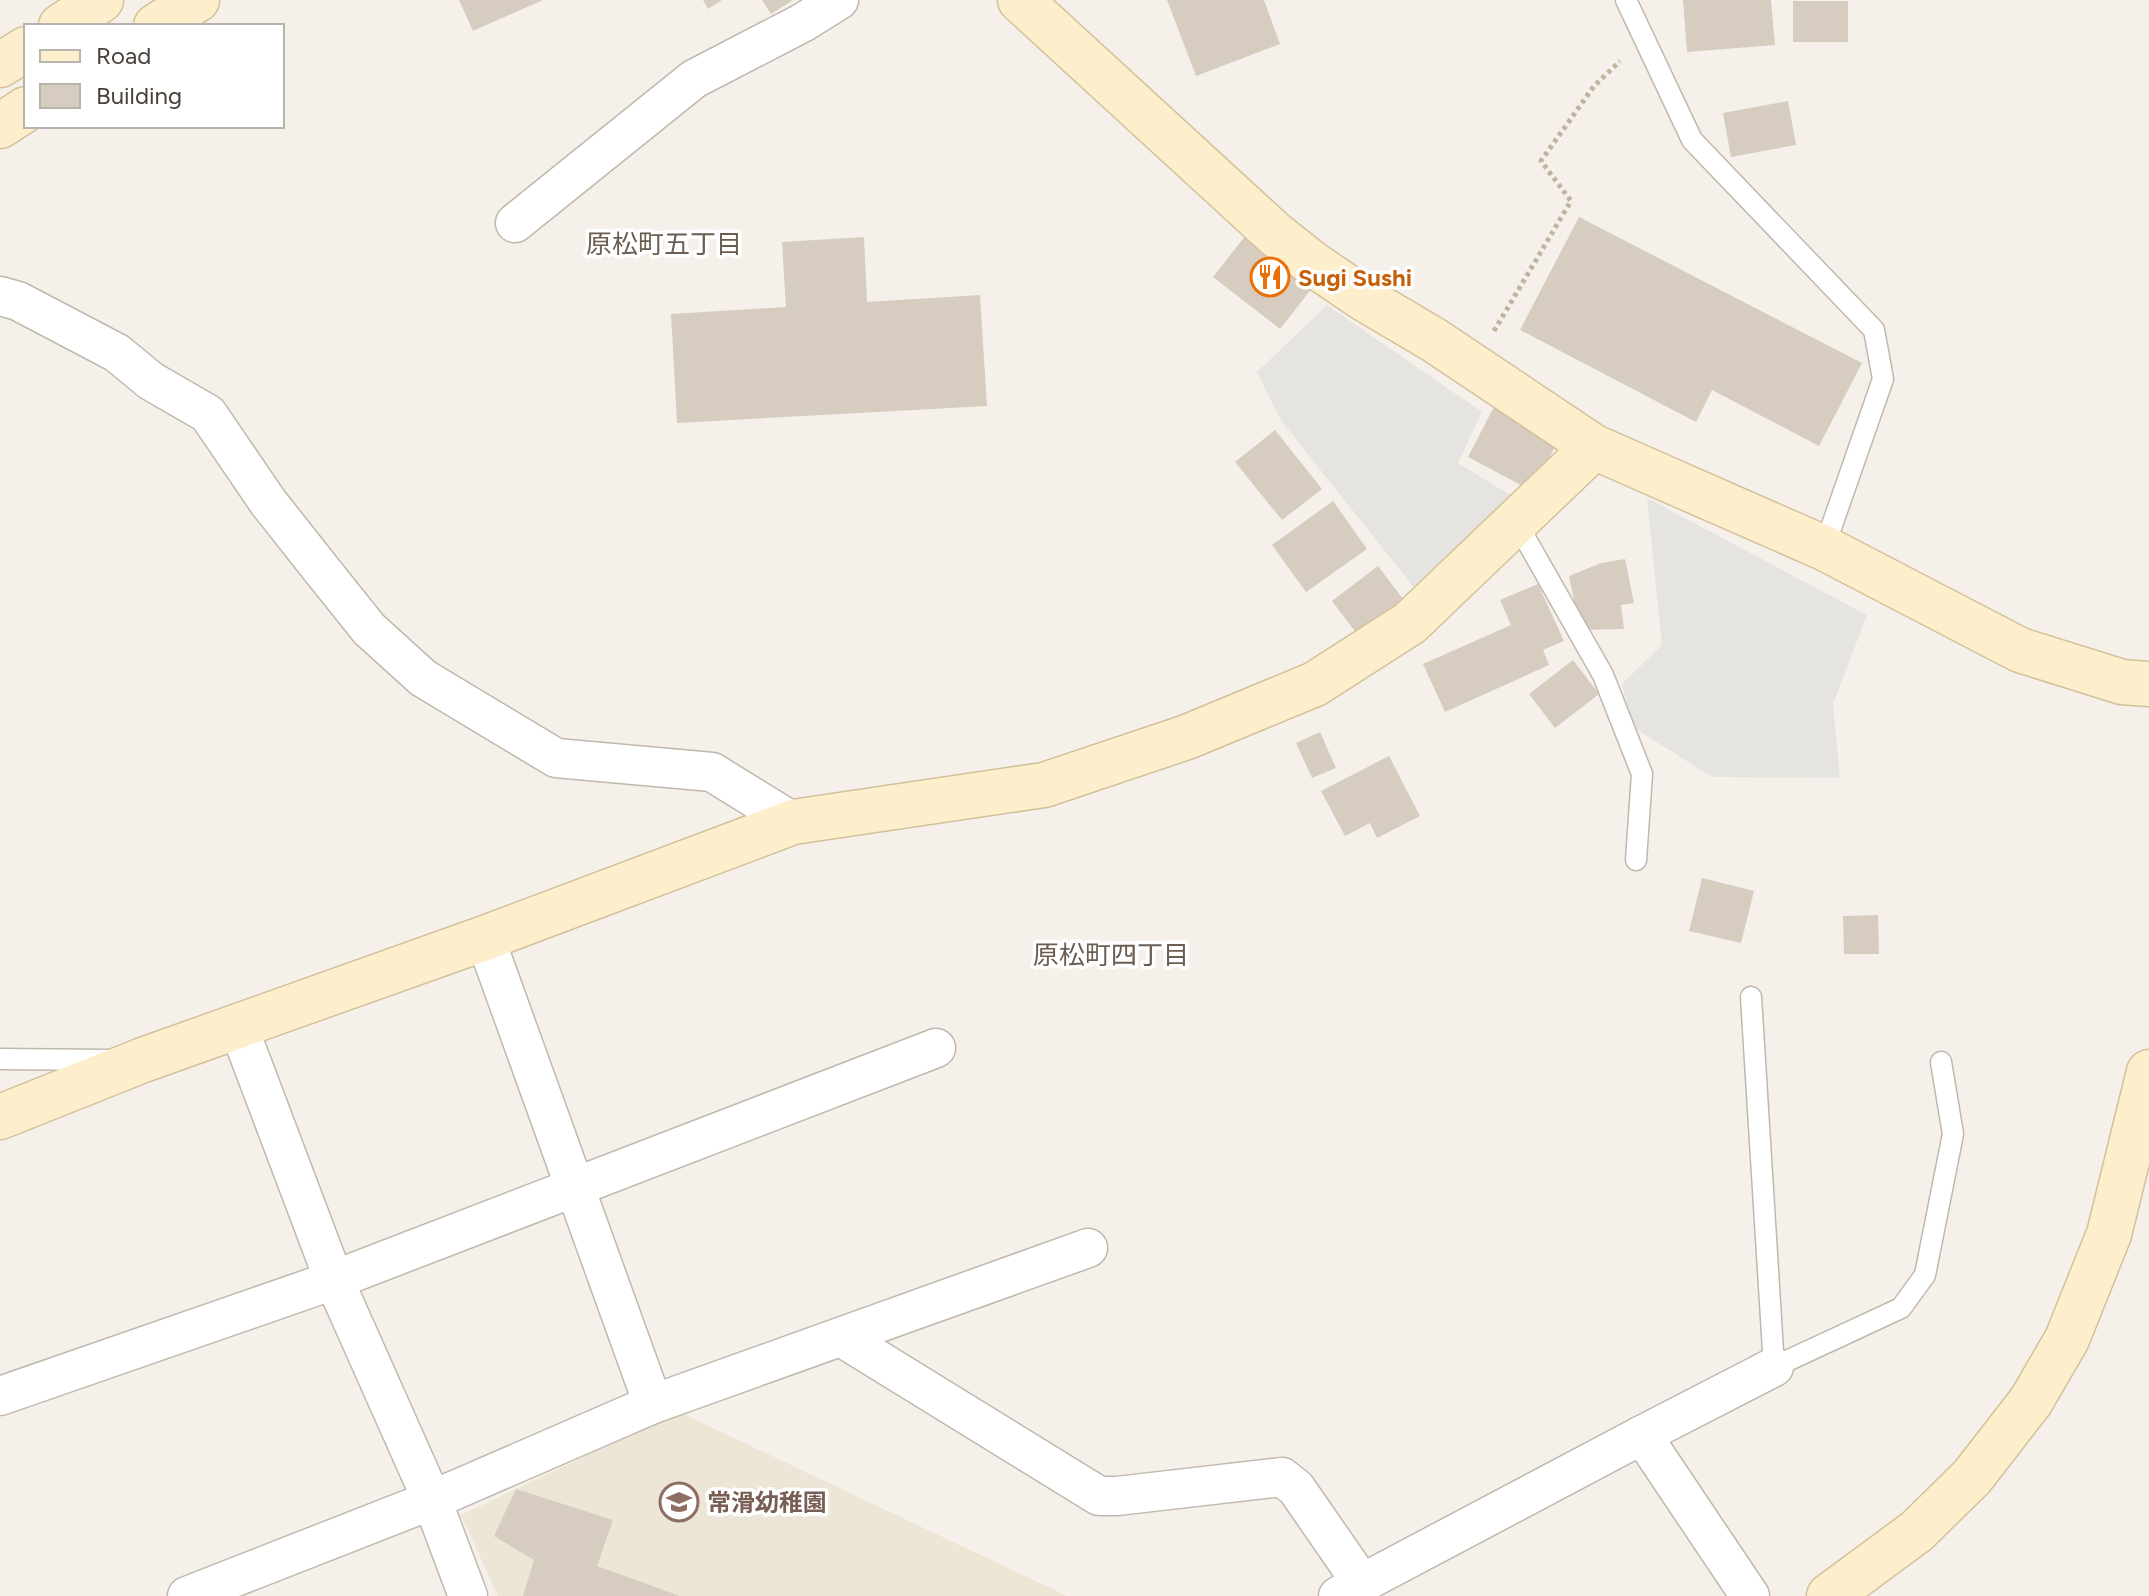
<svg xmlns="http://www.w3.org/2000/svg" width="2149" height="1596" viewBox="0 0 2149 1596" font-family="Figtree,'Noto Sans JP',sans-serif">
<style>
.education{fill:#ede5d5}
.parking{fill:#e6e4e1}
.building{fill:#d6ccc0}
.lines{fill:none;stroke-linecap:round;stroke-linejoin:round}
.lane-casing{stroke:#c0b8ad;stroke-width:23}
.street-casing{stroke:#c0b8ad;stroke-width:41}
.secondary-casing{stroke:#d3c19b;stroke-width:47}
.path{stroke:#c1b39e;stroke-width:5;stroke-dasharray:4 4;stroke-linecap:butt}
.lane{stroke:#fff;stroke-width:20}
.street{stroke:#fff;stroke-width:38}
.secondary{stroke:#fdeecc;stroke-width:44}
.labels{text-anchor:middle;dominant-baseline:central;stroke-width:7;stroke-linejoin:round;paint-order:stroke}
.food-label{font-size:24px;font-weight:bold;fill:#c56008;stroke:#fff;text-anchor:start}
.education-label{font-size:24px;font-weight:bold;fill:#785e54;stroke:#fff;text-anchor:start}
.neighbourhood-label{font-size:26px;fill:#6b5e50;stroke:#fff}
</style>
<rect width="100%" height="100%" fill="#f5f1ea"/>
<path class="education" d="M679 1412 1067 1596H498L461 1515Z"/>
<g class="parking">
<path d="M1327 305 1482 412 1458 463 1518 500 1420 595 1280 419 1257 372Z"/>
<path d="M1647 498 1867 615 1833 704 1840 778 1712 777 1633 727 1622 684 1662 645Z"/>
</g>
<g class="building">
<path d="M459 0H543L473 31Z"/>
<path d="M703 0H722L708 9Z"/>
<path d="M762 0H793L771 14Z"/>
<path d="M1167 0H1264L1280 44 1196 76Z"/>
<path d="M1683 0H1771L1775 45 1687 52Z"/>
<rect x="1793" y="1" width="55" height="41"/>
<path d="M1788 101 1796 145 1731 157 1723 113Z"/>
<path d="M1579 217 1862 363 1819 446 1712 390 1696 422 1520 330Z"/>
<path d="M1246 235 1313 287 1280 329 1213 277Z"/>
<path d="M864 237 867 302 980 295 987 406 677 423 671 314 786 307 782 242Z"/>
<path d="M1495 405 1559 439 1532 491 1468 457Z"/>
<path d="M1275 430 1322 489 1282 520 1235 462Z"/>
<path d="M1333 501 1367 549 1306 592 1272 545Z"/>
<path d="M1625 559 1634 603 1621 605 1624 629 1580 630 1569 576 1601 563Z"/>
<path d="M1378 566 1403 599 1357 634 1332 601Z"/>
<path d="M1538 584 1564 641 1543 650 1549 665 1445 712 1423 664 1511 625 1500 600Z"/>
<path d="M1573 660 1599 694 1555 728 1529 694Z"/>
<path d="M1320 732 1336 768 1312 778 1296 743Z"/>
<path d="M1389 756 1420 816 1377 838 1370 823 1345 836 1321 791Z"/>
<path d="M1702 878 1754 891 1741 943 1689 931Z"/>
<path d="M1878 915 1879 954H1844L1843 916Z"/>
<path d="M516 1489 613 1520 597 1566 680 1596H523L534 1560 494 1536Z"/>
</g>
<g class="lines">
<defs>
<g id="lane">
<path d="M1626 0 1692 140 1874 330 1883 379 1824 548"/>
<path d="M1516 522 1603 675 1642 774 1636 860"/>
<path d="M1751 997 1774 1367 1901 1308 1925 1275 1953 1134 1941 1062"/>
<path d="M0 1059 111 1060"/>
</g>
<g id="street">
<path d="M515 223 694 79 802 23 839 0"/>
<path d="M0 296 18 301 117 353 151 381 208 414 268 502 321 569 369 629 423 678 556 758 712 772 793 822"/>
<path d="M485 938 653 1404"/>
<path d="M238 1026 334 1280 432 1500 468 1596"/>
<path d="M841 1337 1099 1496H1117L1282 1477 1296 1488 1361 1582"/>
<path d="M0 1396 334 1280 936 1048"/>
<path d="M1642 1435 1750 1596"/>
<path d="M187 1596 432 1500 653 1404 1088 1248"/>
<path d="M1338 1596 1642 1435 1774 1367"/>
</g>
<g id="secondary">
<path d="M1020 0 1275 234 1313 264 1363 298 1434 340 1594 447 1824 548 2020 650 2122 682 2149 684"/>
<path d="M61 26 101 0"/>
<path d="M156 26 197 0"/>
<path d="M0 65 26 49"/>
<path d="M0 126 26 109"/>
<path d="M0 1117 143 1060 485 938 793 822 1044 785 1187 737 1315 684 1410 623 1594 447"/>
<path d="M1829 1596 1917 1531 1972 1477 2031 1401 2067 1339 2109 1234 2149 1072"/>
</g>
</defs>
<use href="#lane" class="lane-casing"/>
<use href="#street" class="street-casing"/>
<use href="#secondary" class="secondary-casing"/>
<path class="path" d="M1494 331 1571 201 1541 161 1594 86 1620 61"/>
<use href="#lane" class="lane"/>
<use href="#street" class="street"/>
<use href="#secondary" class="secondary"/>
</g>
<defs>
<symbol id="restaurant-ring" viewBox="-11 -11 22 22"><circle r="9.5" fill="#fff" stroke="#e8710a" stroke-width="1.5"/><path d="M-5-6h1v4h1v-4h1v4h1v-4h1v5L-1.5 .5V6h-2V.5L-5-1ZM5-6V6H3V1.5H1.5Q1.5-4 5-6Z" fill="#e8710a"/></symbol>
<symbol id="school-ring" viewBox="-11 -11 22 22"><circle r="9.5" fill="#fff" stroke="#8d6e63" stroke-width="1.5"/><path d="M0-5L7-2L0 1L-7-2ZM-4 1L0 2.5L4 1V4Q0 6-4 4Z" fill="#8d6e63"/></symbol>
</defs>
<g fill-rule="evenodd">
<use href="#restaurant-ring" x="1248" y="255" width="44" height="44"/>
<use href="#school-ring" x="657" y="1480" width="44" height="44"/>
</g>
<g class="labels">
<g class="food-label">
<text x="1298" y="277">Sugi Sushi</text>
</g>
<g class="education-label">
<text x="707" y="1502">常滑幼稚園</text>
</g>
<g class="neighbourhood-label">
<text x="664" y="244">原松町五丁目</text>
<text x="1111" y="955">原松町四丁目</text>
</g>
</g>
<rect x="24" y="24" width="260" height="104" fill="#ffffff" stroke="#b6b3af" stroke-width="2"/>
<rect x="40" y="50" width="40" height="12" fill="#fdeecc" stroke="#b6b3af" stroke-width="2"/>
<text x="96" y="64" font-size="24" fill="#494138">Road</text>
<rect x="40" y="84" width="40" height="24" fill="#d6ccc0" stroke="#b6b3af" stroke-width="2"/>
<text x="96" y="104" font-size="24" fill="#494138">Building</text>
</svg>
